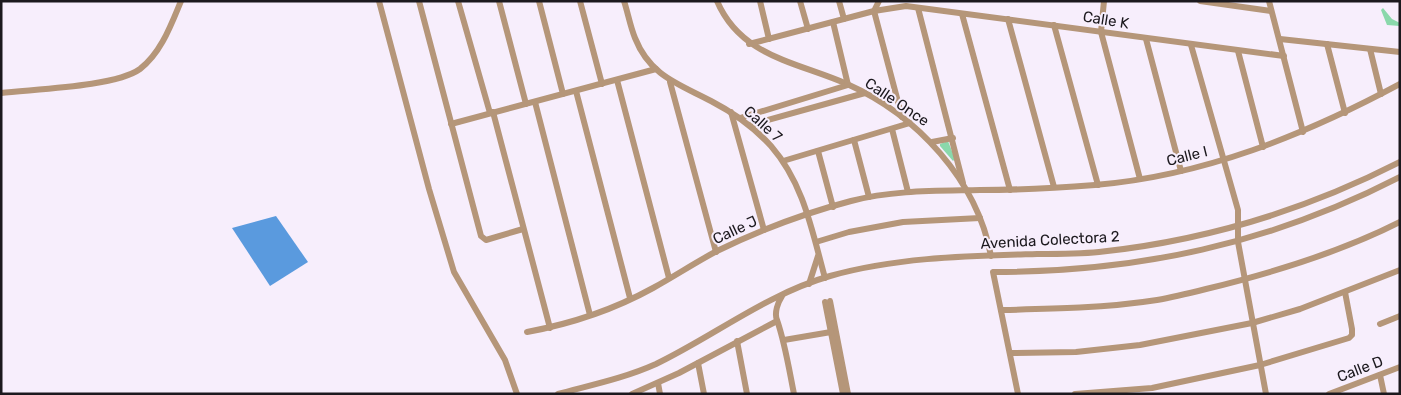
<svg xmlns="http://www.w3.org/2000/svg" width="1401" height="395" viewBox="0 0 1401 395" font-family="Rubik,sans-serif">
<style>
.green{fill:#8ad8ab}
.water{fill:#5a9ade}
.lines{fill:none;stroke-linecap:round;stroke-linejoin:round}
.minor{stroke:#b59679;stroke-width:6}
.labels{text-anchor:middle;dominant-baseline:central;stroke-width:4;stroke-linejoin:round;paint-order:stroke}
.street-label{font-size:15px;fill:#1c191e;stroke:#f7eefc}
</style>
<rect width="100%" height="100%" fill="#f7eefc"/>
<g class="green">
<path d="M1383 8 1392 19 1400 23V26L1387 25 1381 10Z"/>
<path d="M948 141 955 159 953 161 940 146V144Z"/>
</g>
<path class="water" d="M276 216 308 262 270 286 232 228Z"/>
<g class="lines">
<g class="minor">
<path d="M379 1 429 189 454 272 505 360 517 394"/>
<path d="M419 1 481 236 486 240 523 229"/>
<path d="M458 1 490 113"/>
<path d="M499 1 526 104"/>
<path d="M539 1 563 94"/>
<path d="M580 1 602 84"/>
<path d="M624 1C628 13 630 26 635 38 650 76 679 84 711 101 734 113 754 127 771 146 804 184 812 231 825 278"/>
<path d="M717 1C741 57 797 62 847 84 917 115 977 180 991 256"/>
<path d="M760 1 769 39"/>
<path d="M800 1 808 29"/>
<path d="M839 1 844 19"/>
<path d="M879 1 874 11 902 117"/>
<path d="M1104 1 1101 32 1140 179"/>
<path d="M1200 1 1271 11"/>
<path d="M1269 1 1303 132"/>
<path d="M918 8 963 183"/>
<path d="M962 14 1010 190"/>
<path d="M1008 19 1054 187"/>
<path d="M1054 25 1098 185"/>
<path d="M1146 39 1181 171"/>
<path d="M1280 39 1400 52"/>
<path d="M749 44 874 11 906 6 1284 56"/>
<path d="M1327 44 1345 113"/>
<path d="M1191 45 1238 210V242L1266 394"/>
<path d="M1370 49 1381 94"/>
<path d="M1238 51 1263 147"/>
<path d="M617 80 669 278"/>
<path d="M670 82 716 252"/>
<path d="M576 91 630 298"/>
<path d="M1 93C34 89 115 87 140 69 161 53 171 25 181 1"/>
<path d="M535 102 590 315"/>
<path d="M493 112 550 328"/>
<path d="M731 112 764 230"/>
<path d="M740 118 848 85 833 22"/>
<path d="M451 124 656 69"/>
<path d="M750 125 865 93"/>
<path d="M892 129 908 192"/>
<path d="M854 140 869 197"/>
<path d="M932 142 953 138"/>
<path d="M818 151 833 207"/>
<path d="M783 161 910 123"/>
<path d="M816 242 849 232 903 222 980 218"/>
<path d="M809 284 818 256"/>
<path d="M782 296C778 302 774 313 777 320 785 343 789 369 794 394"/>
<path d="M830 301 848 394"/>
<path d="M825 302 843 394"/>
<path d="M1001 310C1053 309 1106 308 1157 300 1174 297 1190 293 1206 289 1272 273 1339 253 1400 222"/>
<path d="M1380 324 1400 316"/>
<path d="M527 332C570 324 615 309 653 288 675 276 696 262 717 251 760 230 805 213 851 201 893 190 937 191 980 190 1018 190 1057 188 1095 185 1203 176 1305 135 1400 84"/>
<path d="M784 340 831 332"/>
<path d="M737 341 747 394"/>
<path d="M1010 353 1076 352 1140 345 1252 323 1300 309 1400 270"/>
<path d="M698 363 704 394"/>
<path d="M1380 375 1384 394"/>
<path d="M658 383 660 394"/>
<path d="M558 394C591 385 625 378 656 364 714 336 767 294 830 276 897 257 968 256 1037 254 1058 254 1079 254 1099 252 1203 241 1306 210 1400 162"/>
<path d="M632 394 679 373 777 321"/>
<path d="M1018 394 993 272C1138 272 1270 244 1400 177"/>
<path d="M1075 394 1152 388 1260 365 1349 338 1352 335V329L1345 292"/>
<path d="M1329 394 1400 367"/>
</g>
</g>
<g class="labels">
<g class="street-label">
<text transform="translate(1106 20) rotate(9)">Calle K</text>
<text transform="translate(897 102) rotate(34)">Calle Once</text>
<text transform="translate(763 124) rotate(42)">Calle 7</text>
<text transform="translate(1187 156) rotate(-14)">Calle I</text>
<text transform="translate(735 230) rotate(-25)">Calle J</text>
<text transform="translate(1050 240) rotate(-3)">Avenida Colectora 2</text>
<text transform="translate(1360 369) rotate(-21)">Calle D</text>
</g>
</g>
<rect width="1401" height="395" fill="none" stroke="#1c191e" stroke-width="5"/>
</svg>
